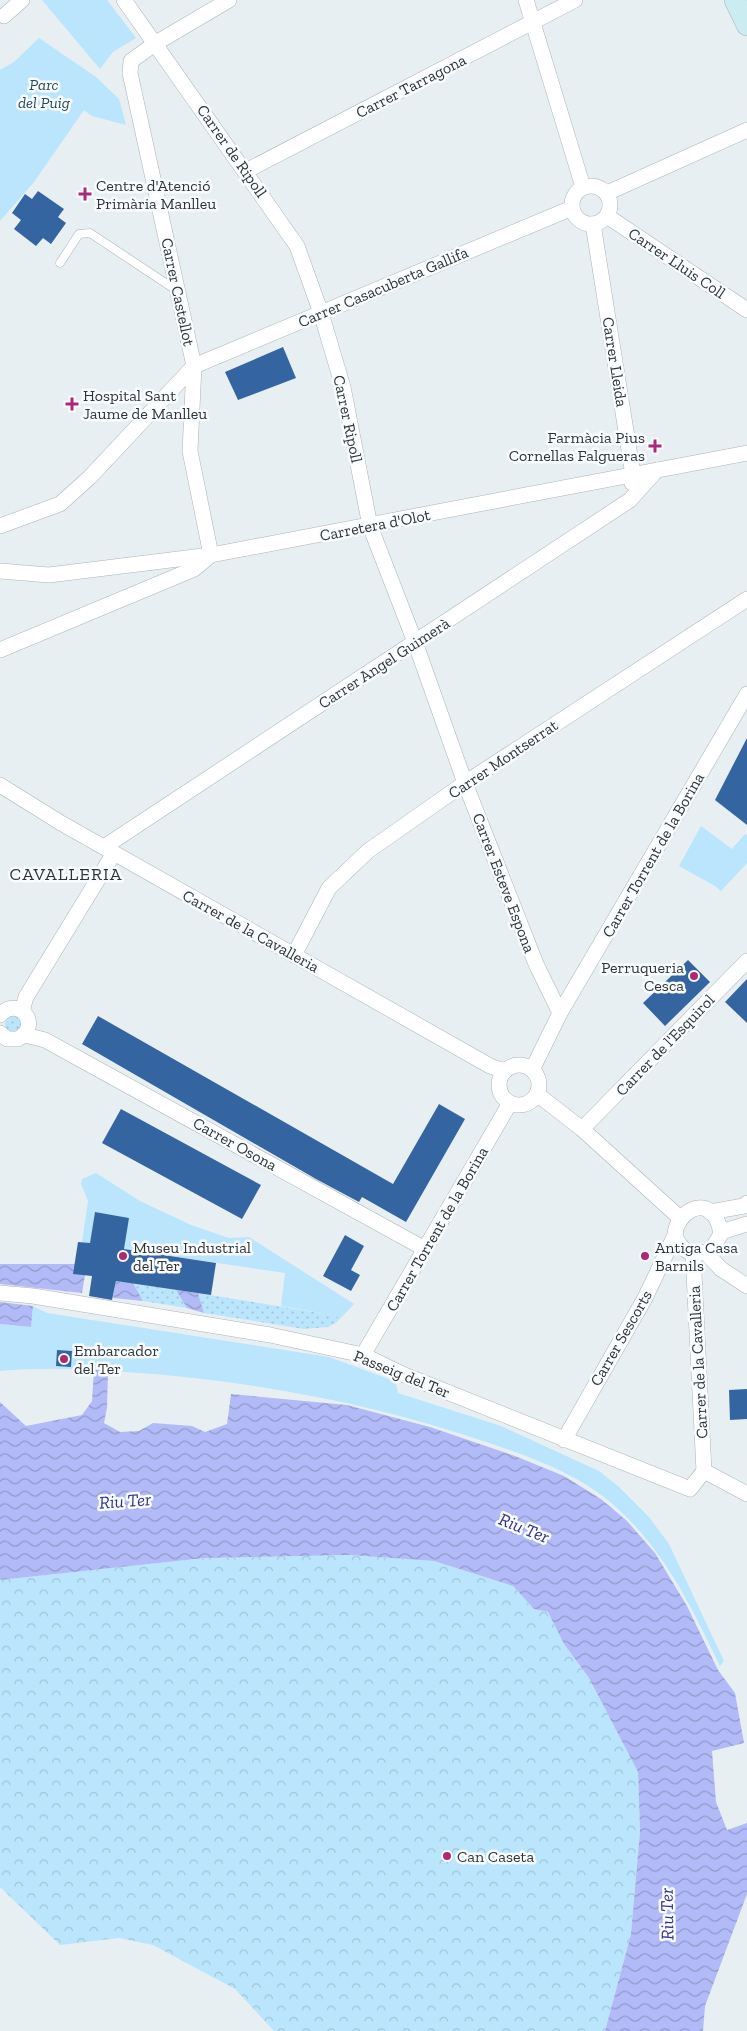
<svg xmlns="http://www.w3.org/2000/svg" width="747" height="2031" viewBox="0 0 747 2031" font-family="'Zilla Slab',serif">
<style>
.grass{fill:url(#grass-dots)}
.forest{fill:url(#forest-crowns)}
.park{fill:#bae5fc}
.water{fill:url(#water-waves)}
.building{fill:#3565a1}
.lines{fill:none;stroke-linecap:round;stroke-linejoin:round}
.lane-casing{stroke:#adb3b7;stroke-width:9}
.street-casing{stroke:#adb3b7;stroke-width:16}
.secondary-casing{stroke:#adb3b7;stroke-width:22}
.lane{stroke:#fff;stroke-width:8}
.street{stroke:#fff;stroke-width:15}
.secondary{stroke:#cbecf1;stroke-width:21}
.poi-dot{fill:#ab2a78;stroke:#f8fcfe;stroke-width:2}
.labels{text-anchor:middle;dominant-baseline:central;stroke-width:5;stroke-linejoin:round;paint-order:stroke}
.park-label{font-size:16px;font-style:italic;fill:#244c5f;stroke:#f8fcfe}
.street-label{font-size:16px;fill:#313435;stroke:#f8fcfe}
.poi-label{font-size:16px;fill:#313435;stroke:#f8fcfe;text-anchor:start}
.neighbourhood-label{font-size:18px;letter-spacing:1px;fill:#313435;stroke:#f8fcfe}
.water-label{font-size:18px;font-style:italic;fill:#343288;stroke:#f8fcfe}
</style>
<defs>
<pattern id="grass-dots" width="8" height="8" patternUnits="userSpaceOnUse" patternTransform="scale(1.25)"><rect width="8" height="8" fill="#bae5fc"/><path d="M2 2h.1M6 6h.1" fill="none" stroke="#a0c5d9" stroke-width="1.8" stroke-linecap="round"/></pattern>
<pattern id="forest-crowns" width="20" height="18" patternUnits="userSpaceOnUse" patternTransform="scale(1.25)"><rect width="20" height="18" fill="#bae5fc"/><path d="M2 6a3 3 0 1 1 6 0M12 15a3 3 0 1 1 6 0" fill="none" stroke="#a0c5d9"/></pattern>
<pattern id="water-waves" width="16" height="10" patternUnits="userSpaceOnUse" patternTransform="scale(1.25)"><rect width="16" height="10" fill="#b2bbf8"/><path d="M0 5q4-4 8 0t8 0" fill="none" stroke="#9199ca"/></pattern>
</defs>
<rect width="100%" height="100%" fill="#e8eff3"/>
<g class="grass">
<circle cx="13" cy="1024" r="8"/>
<path d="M133 1283 176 1290 187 1308 143 1301Z"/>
<path d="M198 1293 338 1316 337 1322 328 1327 304 1329 204 1313Z"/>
</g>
<path class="forest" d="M350 1555 434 1561 513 1586 534 1609 548 1612 564 1644 589 1678 638 1772 640 1831 631 1934 605 2031H274L235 1989 153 1945 119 1938 60 1945 0 1887V1580L205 1558Z"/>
<g class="park">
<path d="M42 0H107L136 38 113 52 100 69Z"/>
<path d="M39 38 96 77 119 99 126 125 92 116 84 110 34 182 0 221V70L14 62Z"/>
<path d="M701 826 732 849 745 834 747 835V863L721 891 715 886 679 866Z"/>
<path d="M96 1173 140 1201 191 1225 229 1238 249 1237 354 1304 337 1322 338 1316 281 1306 285 1273 124 1249 128 1218 95 1212 90 1244 82 1242 88 1201 81 1184 82 1179Z"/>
<path d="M33 1306 47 1313 329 1357 389 1379 396 1384 398 1393 501 1426 599 1471 619 1487 649 1517 669 1544 724 1661 720 1666C691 1606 662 1545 609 1501 574 1472 528 1456 486 1442 378 1405 267 1384 154 1374 103 1370 51 1366 0 1371V1324L31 1327Z"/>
</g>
<g class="water">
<path d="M0 1264H75L74 1273 85 1275 82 1293 0 1284Z"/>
<path d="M116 1281 133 1283 143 1301 113 1298Z"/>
<path d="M176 1290 198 1293 204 1313 187 1308Z"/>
<path d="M0 1302 33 1306 31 1327 0 1324Z"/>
<path d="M94 1370 108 1371 107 1408 104 1423 120 1432 139 1431 153 1423 192 1426 205 1432 227 1424 231 1394 347 1405 430 1427 515 1456 564 1476 601 1499 627 1521 655 1553 687 1606 718 1670 735 1693 744 1743 712 1751 716 1802 727 1830 747 1823V1894L705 2006 703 2031H605L631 1934 640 1831 638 1772 589 1678 564 1644 548 1612 534 1609 513 1586 434 1561 350 1555 205 1558 0 1580V1402L26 1426 82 1415 92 1401Z"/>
</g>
<g class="building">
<path d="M38 191 64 209 58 217 66 223 51 244 43 238 36 246 14 229 21 220 12 213 25 194 32 199Z"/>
<path d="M283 347 296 378 238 400 225 372Z"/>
<path d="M747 738V825L715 800Z"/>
<path d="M688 960 710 982 665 1026 643 1003Z"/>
<path d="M747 979V1023L725 1002Z"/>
<path d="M98 1016 393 1184 439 1104 465 1119 406 1222 362 1197 359 1202 316 1179 82 1044Z"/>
<path d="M121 1109 261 1185 242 1219 102 1143Z"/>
<path d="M95 1212 129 1218 124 1249 216 1263 211 1295 116 1281 112 1300 89 1296 92 1276 73 1274 78 1242 90 1243Z"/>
<path d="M345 1235 364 1246 351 1270 360 1275 351 1291 323 1276Z"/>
<path d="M57 1350 72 1351 71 1367 56 1366Z"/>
<path d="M747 1389V1419L730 1420 729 1390Z"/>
</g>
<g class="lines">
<defs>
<path id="lane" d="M60 263 79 234 90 233 176 290"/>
<g id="street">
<path d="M124 0 297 246 321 313 343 387 370 526 415 642 465 783 536 964 560 1013"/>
<path d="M526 0 583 187"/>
<path d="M4 16 22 0"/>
<path d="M246 171 575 0"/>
<circle cx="591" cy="205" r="19"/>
<path d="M607 193 747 130"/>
<path d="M607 216 747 310"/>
<path d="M593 224 633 475 632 483"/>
<path d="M0 526 60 504 90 477 194 366 572 208"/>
<path d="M0 571 49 575 211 555 747 453"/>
<path d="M0 650 194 569 211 555 190 451 194 366 130 73 131 61 156 43 229 0"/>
<path d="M0 785 61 823 490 1066 505 1071"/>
<path d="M104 847 630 500 657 470"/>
<path d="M294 955 329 888 368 851 465 783 747 599"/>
<path d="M22 1011 26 997 114 853"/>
<path d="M0 1015C18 995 43 1025 18 1039H7L0 1033"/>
<path d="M25 1035 45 1040 425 1249"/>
<circle cx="519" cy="1085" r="20"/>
<path d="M532 1070 560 1013 747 694"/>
<path d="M537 1094 582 1129 680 1218"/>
<path d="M582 1129 747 961"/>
<path d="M710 1212 744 1206 747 1203"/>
<path d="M721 1232 747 1224"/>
<path d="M706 1253 721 1269 747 1286"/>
<path d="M693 1254 704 1471"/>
<path d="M0 1293 33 1296 270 1335 363 1355 402 1374 690 1489 704 1471 747 1494"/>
<path d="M363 1355 510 1103"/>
<path d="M564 1440 645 1298 675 1235C676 1213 704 1196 716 1218 719 1223 720 1229 721 1234L712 1249C696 1258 681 1253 675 1235"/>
</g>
<path id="secondary" d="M735 0 747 25"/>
</defs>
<use href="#lane" class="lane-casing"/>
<use href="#street" class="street-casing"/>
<use href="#secondary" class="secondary-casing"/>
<use href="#lane" class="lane"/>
<use href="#street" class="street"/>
<use href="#secondary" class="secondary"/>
</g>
<g class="poi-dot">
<path d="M82.5 186.5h5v5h5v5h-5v5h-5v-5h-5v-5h5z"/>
<path d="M69.5 396.5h5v5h5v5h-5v5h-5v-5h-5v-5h5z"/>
<path d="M652.5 438.5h5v5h5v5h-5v5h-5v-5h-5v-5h5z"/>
<circle cx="694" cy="976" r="5"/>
<circle cx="123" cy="1256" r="5"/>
<circle cx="645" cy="1256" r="5"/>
<circle cx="64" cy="1359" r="5"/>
<circle cx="447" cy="1856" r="5"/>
</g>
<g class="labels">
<g class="park-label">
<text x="44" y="84">Parc<tspan x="44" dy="18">del Puig</tspan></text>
</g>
<g class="street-label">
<text transform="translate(411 86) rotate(-27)">Carrer Tarragona</text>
<text transform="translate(232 151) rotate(55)">Carrer de Ripoll</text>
<text transform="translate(677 263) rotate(34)">Carrer Lluis Coll</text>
<text transform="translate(383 287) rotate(-23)">Carrer Casacuberta Gallifa</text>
<text transform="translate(178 292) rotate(78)">Carrer Castellot</text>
<text transform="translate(615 362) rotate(81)">Carrer Lleida</text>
<text transform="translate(348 419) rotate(78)">Carrer Ripoll</text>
<text transform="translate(375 525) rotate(-11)">Carretera d'Olot</text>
<text transform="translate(384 663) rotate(-33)">Carrer Angel Guimerà</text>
<text transform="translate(503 759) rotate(-34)">Carrer Montserrat</text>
<text transform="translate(653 855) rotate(-60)">Carrer Torrent de la Borina</text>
<text transform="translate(504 883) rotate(69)">Carrer Esteve Espona</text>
<text transform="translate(251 931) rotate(29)">Carrer de la Cavalleria</text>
<text transform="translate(665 1045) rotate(-46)">Carrer de l'Esquirol</text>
<text transform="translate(235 1144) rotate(29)">Carrer Osona</text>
<text transform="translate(437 1229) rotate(-60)">Carrer Torrent de la Borina</text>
<text transform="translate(621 1338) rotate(-60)">Carrer Sescorts</text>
<text transform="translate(698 1362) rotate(-93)">Carrer de la Cavalleria</text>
<text transform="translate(402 1374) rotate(22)">Passeig del Ter</text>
</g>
<g class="poi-label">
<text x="96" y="185">Centre d'Atenció<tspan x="96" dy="18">Primària Manlleu</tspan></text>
<text x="83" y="395">Hospital Sant<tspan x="83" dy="18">Jaume de Manlleu</tspan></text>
<text x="645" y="437" text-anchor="end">Farmàcia Pius<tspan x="645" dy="18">Cornellas Falgueras</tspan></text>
<text x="684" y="967" text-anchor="end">Perruqueria<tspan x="684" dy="18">Cesca</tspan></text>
<text x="133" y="1247">Museu Industrial<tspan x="133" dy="18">del Ter</tspan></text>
<text x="655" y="1247">Antiga Casa<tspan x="655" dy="18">Barnils</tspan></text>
<text x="74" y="1350">Embarcador<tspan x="74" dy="18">del Ter</tspan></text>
<text x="457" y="1856">Can Caseta</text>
</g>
<g class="neighbourhood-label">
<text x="66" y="874">CAVALLERIA</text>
</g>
<g class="water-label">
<text transform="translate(125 1501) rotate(-4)">Riu Ter</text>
<text transform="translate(524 1528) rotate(22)">Riu Ter</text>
<text transform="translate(667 1914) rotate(-91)">Riu Ter</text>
</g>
</g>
</svg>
